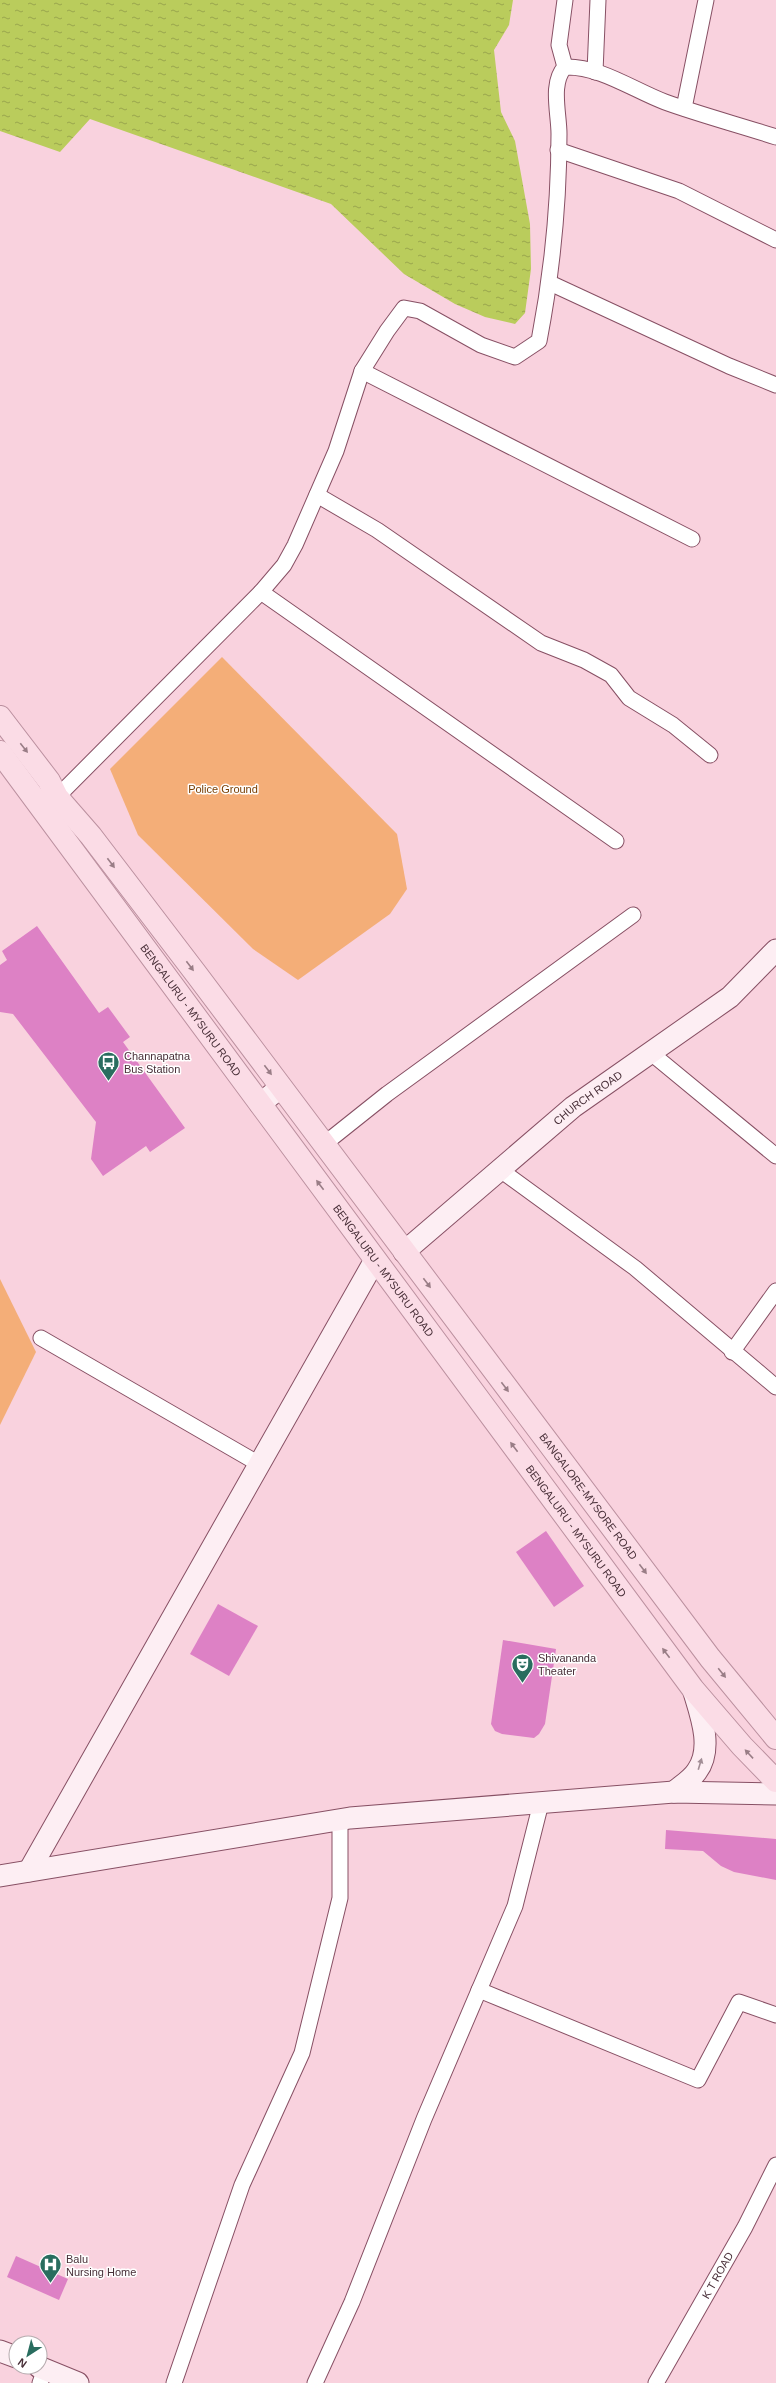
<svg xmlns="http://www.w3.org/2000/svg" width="776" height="2383" viewBox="0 0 776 2383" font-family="Helvetica,sans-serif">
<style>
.park{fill:#f4ae78}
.water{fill:url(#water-ripples)}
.building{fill:#dd81c5}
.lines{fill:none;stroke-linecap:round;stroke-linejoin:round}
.street-casing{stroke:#875064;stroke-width:17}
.secondary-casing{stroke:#875064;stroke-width:23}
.primary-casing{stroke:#bb909f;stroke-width:24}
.street{stroke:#fff;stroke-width:15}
.secondary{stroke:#fdeef3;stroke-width:21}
.primary{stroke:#fbdce6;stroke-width:22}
.oneway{fill:#997d86}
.oneway2{fill:#a28e96}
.labels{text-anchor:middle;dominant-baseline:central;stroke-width:3;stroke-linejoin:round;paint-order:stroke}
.park-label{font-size:11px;fill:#794005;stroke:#fff}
.street-label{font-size:11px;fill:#482f38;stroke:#fff}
.poi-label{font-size:11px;fill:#482f38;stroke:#fff;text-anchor:start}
</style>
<defs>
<pattern id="water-ripples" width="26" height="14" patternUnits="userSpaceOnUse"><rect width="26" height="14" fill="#bacc5c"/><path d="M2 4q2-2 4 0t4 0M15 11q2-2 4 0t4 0" fill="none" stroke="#99a64d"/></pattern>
</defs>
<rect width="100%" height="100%" fill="#f9d2de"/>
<g class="park">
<path d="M222 657 397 834 407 889 390 914 298 980 253 949 138 835 110 769Z"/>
<path d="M0 1279 36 1352 0 1425Z"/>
</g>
<path class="water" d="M0 0H513L509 25 494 50 501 112 515 141 530 224 531 269 525 313 515 324 485 317 455 304 404 274 331 204 90 119 60 152 0 131Z"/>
<g class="building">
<path d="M37 926 99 1013 108 1007 130 1037 123 1042 185 1128 150 1152 146 1146 103 1176 91 1159 96 1122 13 1014 0 1012V965L7 960 2 951Z"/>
<path d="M546 1531 584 1586 554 1607 516 1552Z"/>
<path d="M218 1604 258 1626 229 1676 190 1654Z"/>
<path d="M503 1640 556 1649 545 1724 539 1734 534 1738 502 1734 495 1731 491 1724Z"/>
<path d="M666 1830 776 1839V1880L734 1872 721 1866 703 1851 665 1849Z"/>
<path d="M16 2256 68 2279 59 2300 7 2277Z"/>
</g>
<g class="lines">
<defs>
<g id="street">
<path d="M565 67 559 45 565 0"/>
<path d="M595 72 598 0"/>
<path d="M684 108 706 0"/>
<path d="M558 150 679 191 776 240"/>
<path d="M550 283 729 366 776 385"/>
<path d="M362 371 692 539"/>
<path d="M317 495 377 530 541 643 584 660 611 675 629 698 673 725 710 755"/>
<path d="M261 592 616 841"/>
<path d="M57 797 261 592 284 565 295 545 336 451 362 371 387 331 404 308 420 311 481 345 515 357 539 341C552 273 559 204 559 134 559 113 550 83 565 67 600 66 633 90 665 102 701 115 739 125 776 137"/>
<path d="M651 1053 776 1156"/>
<path d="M323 1145 387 1094 633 915"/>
<path d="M499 1169 635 1268 776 1387"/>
<path d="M41 1338 259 1464"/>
<path d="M732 1352 776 1291"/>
<path d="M479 1990 698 2080 739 2002 776 2015"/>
<path d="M40 2383 45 2369"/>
<path d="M174 2383 242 2185 302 2053 340 1898V1820"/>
<path d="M315 2383 352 2302 424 2119 515 1906 541 1803"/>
<path id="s1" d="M656 2383 745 2227 776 2165"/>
</g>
<g id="secondary">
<path d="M260 1104 281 1087"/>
<path id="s2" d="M404 1252 573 1107 730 997 776 950"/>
<path d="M674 1792C681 1786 692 1779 697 1771 714 1748 700 1713 693 1689"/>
<path d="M29 1871 375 1260"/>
<path d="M0 1876 350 1818 674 1792 776 1794"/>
<path d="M0 2351 16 2357"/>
<path d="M39 2367 78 2383"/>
</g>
<g id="primary">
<path id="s3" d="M0 717 49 781 57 797 91 836 197 975 710 1658 776 1738"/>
<path id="s4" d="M0 752 693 1689 742 1746 776 1781"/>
</g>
</defs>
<use href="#street" class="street-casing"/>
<use href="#secondary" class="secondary-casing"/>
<use href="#primary" class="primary-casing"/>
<use href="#street" class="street"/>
<use href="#secondary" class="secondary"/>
<use href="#primary" class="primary"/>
</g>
<defs><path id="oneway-solid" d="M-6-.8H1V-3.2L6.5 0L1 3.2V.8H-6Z"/></defs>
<g class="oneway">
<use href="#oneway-solid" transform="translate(24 748) rotate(52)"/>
<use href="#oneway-solid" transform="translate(111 863) rotate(53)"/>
<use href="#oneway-solid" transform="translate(190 966) rotate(53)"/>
<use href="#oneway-solid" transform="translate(268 1070) rotate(53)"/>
<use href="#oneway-solid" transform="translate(320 1185) rotate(-127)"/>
<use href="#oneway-solid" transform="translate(427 1283) rotate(53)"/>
<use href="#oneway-solid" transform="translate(505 1387) rotate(53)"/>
<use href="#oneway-solid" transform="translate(514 1447) rotate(-127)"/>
<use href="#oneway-solid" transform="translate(643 1569) rotate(53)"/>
<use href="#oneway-solid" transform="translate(666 1653) rotate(-127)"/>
<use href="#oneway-solid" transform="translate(722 1673) rotate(51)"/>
<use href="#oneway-solid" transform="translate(749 1754) rotate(-133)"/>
</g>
<use class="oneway2" href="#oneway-solid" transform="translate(700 1764) rotate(-73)"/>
<defs>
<symbol id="bus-pin" viewBox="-11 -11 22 30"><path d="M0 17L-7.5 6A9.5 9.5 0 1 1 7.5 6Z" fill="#296d5f" stroke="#fff"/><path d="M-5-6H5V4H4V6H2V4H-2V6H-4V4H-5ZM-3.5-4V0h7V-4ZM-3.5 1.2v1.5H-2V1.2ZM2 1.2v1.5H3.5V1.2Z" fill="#fff"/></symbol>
<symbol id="theatre-pin" viewBox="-11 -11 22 30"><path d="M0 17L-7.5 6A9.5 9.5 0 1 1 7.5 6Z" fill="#296d5f" stroke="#fff"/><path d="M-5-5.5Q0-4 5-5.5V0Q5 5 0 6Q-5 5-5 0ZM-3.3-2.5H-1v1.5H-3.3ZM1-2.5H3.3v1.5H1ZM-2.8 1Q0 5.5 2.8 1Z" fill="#fff"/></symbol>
<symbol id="hospital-pin" viewBox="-11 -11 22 30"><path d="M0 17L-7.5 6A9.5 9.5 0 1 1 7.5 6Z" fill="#296d5f" stroke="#fff"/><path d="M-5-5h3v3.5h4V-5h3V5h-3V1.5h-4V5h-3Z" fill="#fff"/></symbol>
</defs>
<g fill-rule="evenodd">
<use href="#bus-pin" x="96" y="1050" width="25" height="34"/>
<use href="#theatre-pin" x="510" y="1652" width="25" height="34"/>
<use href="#hospital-pin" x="38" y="2252" width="25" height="34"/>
</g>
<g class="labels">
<g class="park-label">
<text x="223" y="789">Police Ground</text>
</g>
<g class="street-label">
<text stroke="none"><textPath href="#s4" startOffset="321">BENGALURU - MYSURU ROAD</textPath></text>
<text stroke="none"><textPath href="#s2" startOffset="240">CHURCH ROAD</textPath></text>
<text stroke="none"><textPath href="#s4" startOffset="645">BENGALURU - MYSURU ROAD</textPath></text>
<text stroke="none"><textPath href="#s3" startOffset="977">BANGALORE-MYSORE ROAD</textPath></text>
<text stroke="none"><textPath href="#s4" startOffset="969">BENGALURU - MYSURU ROAD</textPath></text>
<text stroke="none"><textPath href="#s1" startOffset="124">K T ROAD</textPath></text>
</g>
<g class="poi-label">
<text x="124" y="1056">Channapatna<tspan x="124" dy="13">Bus Station</tspan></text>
<text x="538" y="1658">Shivananda<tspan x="538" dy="13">Theater</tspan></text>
<text x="66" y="2259">Balu<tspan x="66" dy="13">Nursing Home</tspan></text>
</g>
</g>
<g transform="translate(28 2355) rotate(216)"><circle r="19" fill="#ffffff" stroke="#b6acaf"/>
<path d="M0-3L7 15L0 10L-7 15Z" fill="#296d5f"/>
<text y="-6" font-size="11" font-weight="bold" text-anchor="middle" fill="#482f38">N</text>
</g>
</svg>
